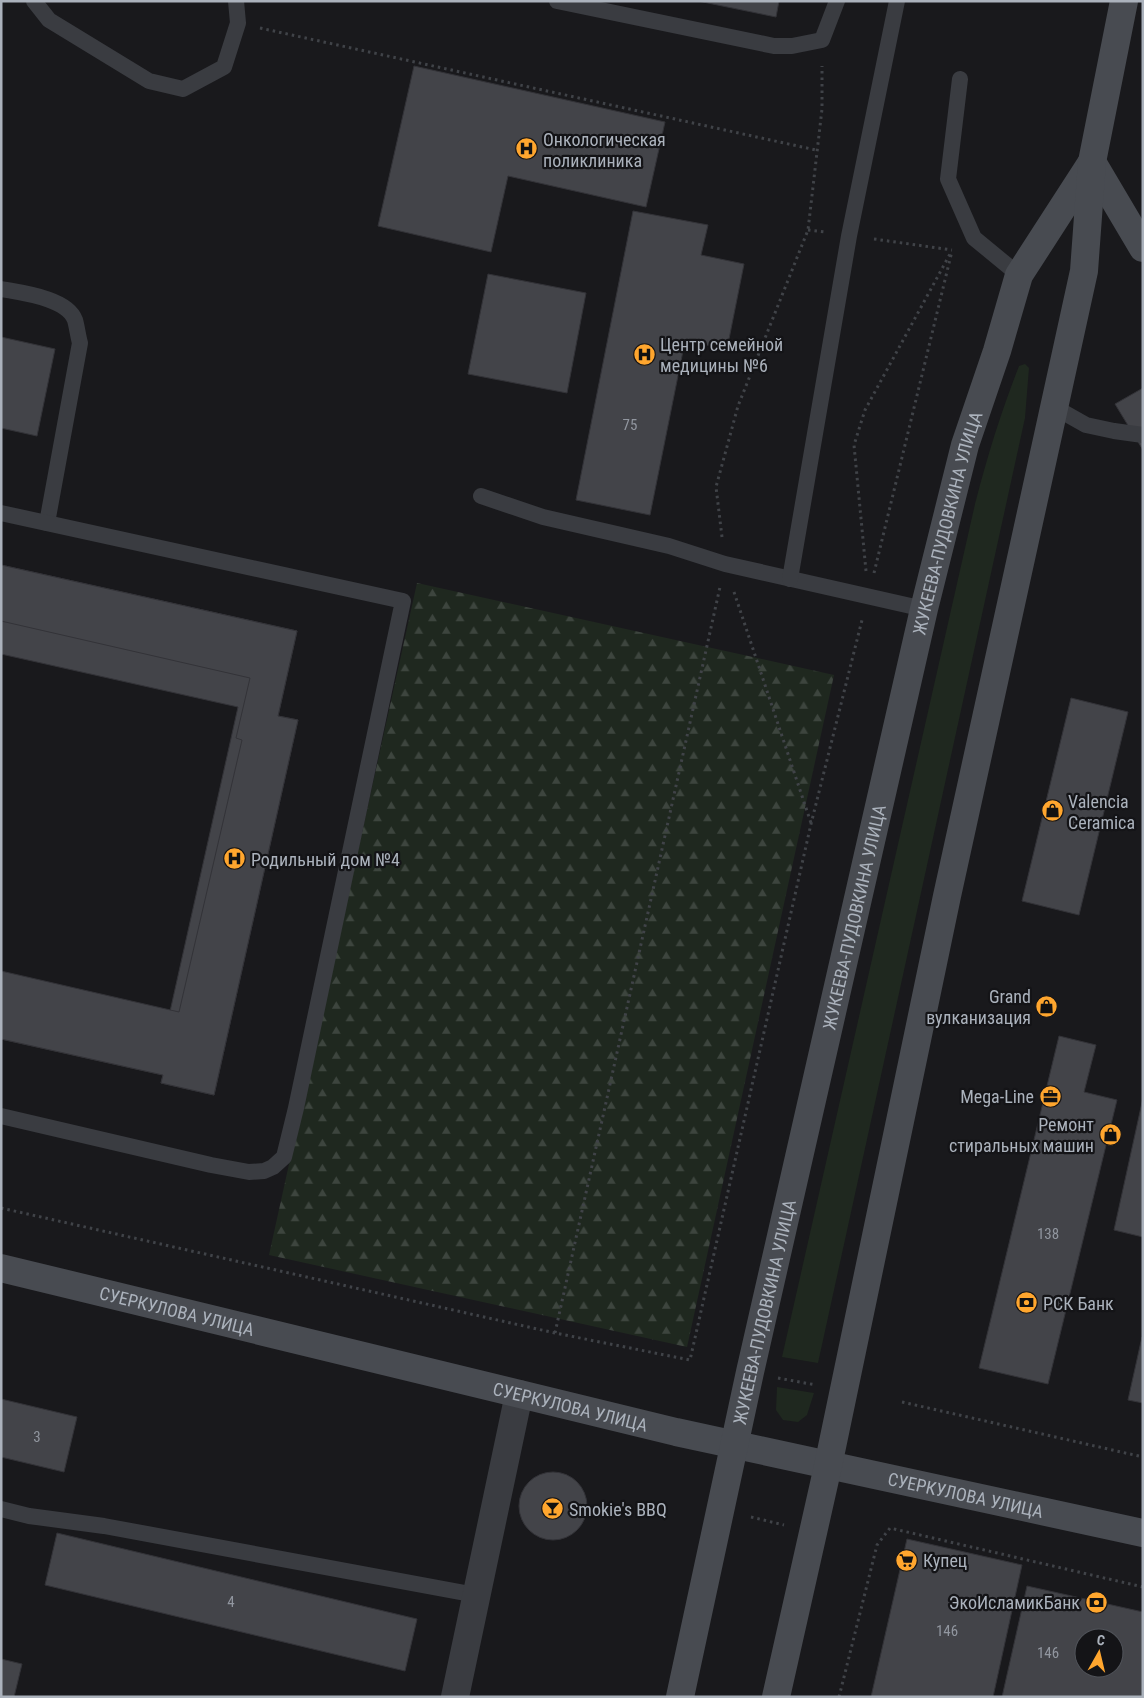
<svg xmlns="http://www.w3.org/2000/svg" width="1144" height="1698" viewBox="0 0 1144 1698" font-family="'Roboto Condensed',sans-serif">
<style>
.grass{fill:#1f281f}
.forest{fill:url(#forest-firs)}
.building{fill:#434449;stroke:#333338;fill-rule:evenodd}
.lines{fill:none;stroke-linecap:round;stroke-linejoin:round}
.path{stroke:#404348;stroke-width:3;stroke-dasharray:2.5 4;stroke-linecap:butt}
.lane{stroke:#3a3c41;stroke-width:16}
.street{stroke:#3a3c41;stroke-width:28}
.secondary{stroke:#484b51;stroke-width:28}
.labels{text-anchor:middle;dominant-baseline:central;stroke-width:4.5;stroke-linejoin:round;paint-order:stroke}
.number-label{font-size:15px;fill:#91969f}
.poi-label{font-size:18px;fill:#abb2bc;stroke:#141417;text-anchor:start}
.street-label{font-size:18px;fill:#abb2bc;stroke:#141417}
</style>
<defs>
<pattern id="forest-firs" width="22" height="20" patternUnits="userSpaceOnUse" patternTransform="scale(1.25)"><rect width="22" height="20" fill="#1f281f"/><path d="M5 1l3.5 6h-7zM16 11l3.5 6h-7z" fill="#3d453e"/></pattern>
</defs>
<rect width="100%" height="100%" fill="#19191c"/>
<g class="grass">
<path d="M1025 364 1029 368 1025 418 818 1363 782 1357 975 504C987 457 1001 412 1019 366Z"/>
<path d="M777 1387 814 1393 807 1415 798 1422 783 1420 776 1410Z"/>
</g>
<path class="forest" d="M417 583 834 675 687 1347 269 1255Z"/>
<g class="building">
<path d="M698 1H779L776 17Z"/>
<path d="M414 66 665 122 646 207 508 176 491 252 378 226Z"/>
<path d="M633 211 708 225 701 255 744 264 727 349 685 341 650 515 576 500Z"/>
<path d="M488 274 586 293 567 393 468 374Z"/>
<path d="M1 337 55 349 37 436 1 428Z"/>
<path d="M1143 388V450L1115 404Z"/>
<path d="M1 565 297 631 278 716 298 720 214 1095 161 1083 163 1075 1 1039V997L165 1034 238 707 1 654Z"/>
<path d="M1 565 297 631 278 716 298 720 214 1095 161 1083 163 1075 1 1039V971L179 1012 242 740 236 738 250 678 1 621Z"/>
<path d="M1071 698 1128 712 1079 915 1022 901Z"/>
<path d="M1059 1036 1096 1045 1084 1092 1117 1100 1048 1384 979 1368Z"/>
<path d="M1143 1098V1237L1114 1230Z"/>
<path d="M1142 1337 1143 1338V1403L1128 1400Z"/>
<path d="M1 1399 77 1417 64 1472 1 1457Z"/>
<circle cx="553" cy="1506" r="34"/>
<path d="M57 1533 417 1619 405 1671 45 1585Z"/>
<path d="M907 1539 1022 1565 993 1697H871Z"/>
<path d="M1027 1586 1143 1612V1697H1002ZM1084 1638H1114V1668H1084Z"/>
<path d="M1 1659 22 1664 14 1697H1Z"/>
</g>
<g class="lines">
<g class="path">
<path d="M260 28 816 150"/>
<path d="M808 230 826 232"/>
<path d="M874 239 952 250"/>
<path d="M722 537 716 487 738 406 808 230 822 109V66"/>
<path d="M866 571 854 445 865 410 950 254"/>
<path d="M874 573 952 251"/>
<path d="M734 592 811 823"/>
<path d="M1 1208 555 1333 690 1360 811 824 862 620"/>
<path d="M555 1333 720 587"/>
<path d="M778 1378 816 1385"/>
<path d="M902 1402 1143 1457"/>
<path d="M751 1517 784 1525"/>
<path d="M839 1697 877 1545 890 1528 1143 1587"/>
</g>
<g class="lane">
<path d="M34 1 49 20 149 81 183 89 224 67 238 23 236 1"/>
<path d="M557 1 774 46H792L822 40 837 1"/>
<path d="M960 79 948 179 974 238 1019 275"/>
<path d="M1 289C22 293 67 298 75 320 77 327 78 336 80 343L47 523"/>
<path d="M1054 407 1086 425 1114 431 1143 435"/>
<path d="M481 496 543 517 669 546 725 564 924 609"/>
<path d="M1 513 403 601 296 1108 284 1157 273 1167 264 1171 249 1172 211 1165 1 1116"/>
<path d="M790 579 849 236 897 1"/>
<path d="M1 1509 29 1516 104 1526 476 1595"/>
</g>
<path class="street" d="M455 1697 519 1394"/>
<g class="secondary">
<path d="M1092 162 1143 248"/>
<path id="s1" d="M1 1268 676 1432 1143 1533"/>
<path id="s2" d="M680 1697 750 1372 924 609 965 445 997 351 1019 275 1090 165"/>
<path d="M776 1697 828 1466 947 896 1084 271 1092 162 1124 1"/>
</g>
</g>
<defs>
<symbol id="hospital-disc" viewBox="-11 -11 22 22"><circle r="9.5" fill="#ffa62e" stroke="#141417"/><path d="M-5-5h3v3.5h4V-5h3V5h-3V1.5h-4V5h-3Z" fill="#111"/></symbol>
<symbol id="shop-disc" viewBox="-11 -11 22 22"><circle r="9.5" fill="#ffa62e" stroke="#141417"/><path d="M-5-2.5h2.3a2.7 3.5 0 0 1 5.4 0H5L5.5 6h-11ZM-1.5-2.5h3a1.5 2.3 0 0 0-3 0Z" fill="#111"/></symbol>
<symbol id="office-disc" viewBox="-11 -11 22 22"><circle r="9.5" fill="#ffa62e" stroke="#141417"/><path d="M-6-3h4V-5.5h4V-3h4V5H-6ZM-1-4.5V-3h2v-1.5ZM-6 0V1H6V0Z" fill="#111"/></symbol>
<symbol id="bank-disc" viewBox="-11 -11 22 22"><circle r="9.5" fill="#ffa62e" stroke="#141417"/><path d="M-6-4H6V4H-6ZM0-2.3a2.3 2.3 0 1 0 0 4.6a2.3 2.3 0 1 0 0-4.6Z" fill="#111"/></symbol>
<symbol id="bar-disc" viewBox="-11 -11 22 22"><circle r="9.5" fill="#ffa62e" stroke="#141417"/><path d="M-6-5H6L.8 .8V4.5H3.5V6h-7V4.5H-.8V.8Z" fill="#111"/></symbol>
<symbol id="supermarket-disc" viewBox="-11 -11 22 22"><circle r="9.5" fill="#ffa62e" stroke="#141417"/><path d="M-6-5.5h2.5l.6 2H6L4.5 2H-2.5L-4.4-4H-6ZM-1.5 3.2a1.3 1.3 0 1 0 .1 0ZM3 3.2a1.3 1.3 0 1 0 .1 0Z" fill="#111"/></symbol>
</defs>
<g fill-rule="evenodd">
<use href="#hospital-disc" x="514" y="136" width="25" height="25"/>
<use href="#hospital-disc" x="632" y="342" width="25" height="25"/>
<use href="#shop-disc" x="1040" y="798" width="25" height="25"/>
<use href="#hospital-disc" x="222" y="846" width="25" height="25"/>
<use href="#shop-disc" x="1034" y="994" width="25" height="25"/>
<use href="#office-disc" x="1038" y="1084" width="25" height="25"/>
<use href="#shop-disc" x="1098" y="1122" width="25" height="25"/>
<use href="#bank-disc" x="1014" y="1290" width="25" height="25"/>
<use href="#bar-disc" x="540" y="1496" width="25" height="25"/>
<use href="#supermarket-disc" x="894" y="1548" width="25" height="25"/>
<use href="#bank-disc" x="1084" y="1590" width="25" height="25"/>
</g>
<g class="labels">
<g class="number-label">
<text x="630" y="425">75</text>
<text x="1048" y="1234">138</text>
<text x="37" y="1437">3</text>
<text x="231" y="1602">4</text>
<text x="947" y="1631">146</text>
<text x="1048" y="1653">146</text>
</g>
<g class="poi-label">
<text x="543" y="139">Онкологическая<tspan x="543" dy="21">поликлиника</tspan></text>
<text x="660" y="344">Центр семейной<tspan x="660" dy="21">медицины №6</tspan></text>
<text x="1068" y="801">Valencia<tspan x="1068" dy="21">Ceramica</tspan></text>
<text x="251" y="859">Родильный дом №4</text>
<text x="1031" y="996" text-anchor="end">Grand<tspan x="1031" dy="21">вулканизация</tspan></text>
<text x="1034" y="1096" text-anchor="end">Mega-Line</text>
<text x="1094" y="1124" text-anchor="end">Ремонт<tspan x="1094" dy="21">стиральных машин</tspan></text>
<text x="1043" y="1303">РСК Банк</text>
<text x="569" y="1509">Smokie's BBQ</text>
<text x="923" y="1560">Купец</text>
<text x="1080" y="1602" text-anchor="end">ЭкоИсламикБанк</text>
</g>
<g class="street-label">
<text stroke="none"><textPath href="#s2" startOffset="1204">ЖУКЕЕВА-ПУДОВКИНА УЛИЦА</textPath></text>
<text stroke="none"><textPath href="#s2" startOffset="799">ЖУКЕЕВА-ПУДОВКИНА УЛИЦА</textPath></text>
<text stroke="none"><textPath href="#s1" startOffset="181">СУЕРКУЛОВА УЛИЦА</textPath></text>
<text stroke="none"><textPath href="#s2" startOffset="394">ЖУКЕЕВА-ПУДОВКИНА УЛИЦА</textPath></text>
<text stroke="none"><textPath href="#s1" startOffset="586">СУЕРКУЛОВА УЛИЦА</textPath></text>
<text stroke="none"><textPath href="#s1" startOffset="991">СУЕРКУЛОВА УЛИЦА</textPath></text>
</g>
</g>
<rect width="1144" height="1698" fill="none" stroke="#abb2bc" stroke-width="5"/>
<g transform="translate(1099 1653) rotate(8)"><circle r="24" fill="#141417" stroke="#505359"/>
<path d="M0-4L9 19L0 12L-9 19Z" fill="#ffa62e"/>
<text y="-8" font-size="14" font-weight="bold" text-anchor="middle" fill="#abb2bc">С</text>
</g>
</svg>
